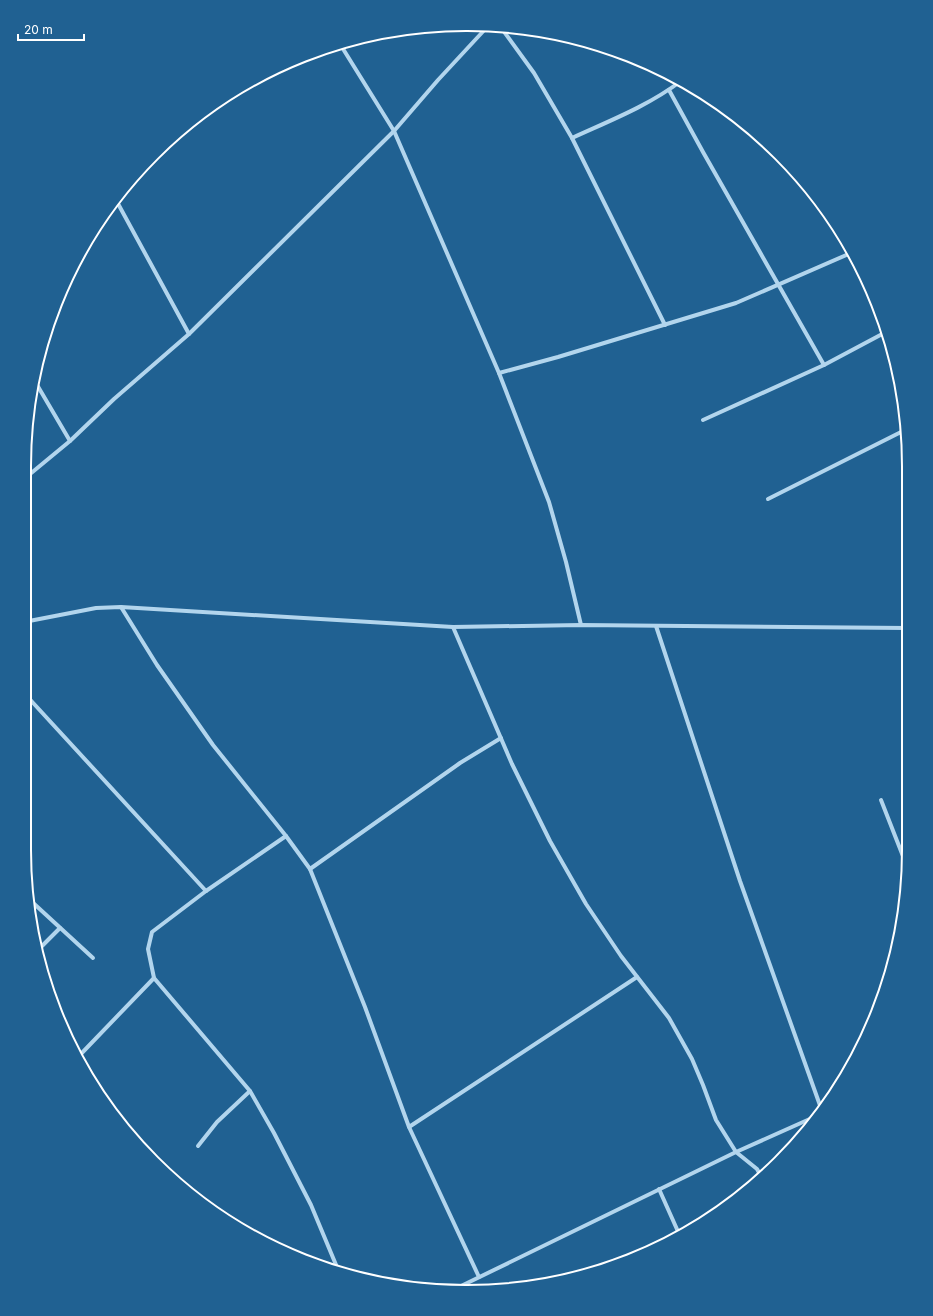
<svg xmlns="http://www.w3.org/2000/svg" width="933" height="1316" viewBox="0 0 933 1316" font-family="Inter,sans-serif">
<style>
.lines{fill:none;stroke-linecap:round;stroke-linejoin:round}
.street{stroke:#b2d5ed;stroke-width:4}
.rim{fill:none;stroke:#fff;stroke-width:2}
</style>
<rect width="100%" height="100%" fill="#206192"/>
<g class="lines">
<g class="street">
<path d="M500 26 534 73 572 138 665 325"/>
<path d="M340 44 394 131 499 373 549 502 566 562 581 625"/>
<path d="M669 90 703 152 824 365"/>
<path d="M572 138C609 121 648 106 681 81"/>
<path d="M116 200 189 334"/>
<path d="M499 373 558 357 736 303 851 253"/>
<path d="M33 378 70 441"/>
<path d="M703 420 824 365 886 332"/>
<path d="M24 479 70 441 114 399 189 334 394 131 438 80 489 25"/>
<path d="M768 499 905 430"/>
<path d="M121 607 157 665 213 745 286 836 310 869 365 1007 409 1127 479 1277"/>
<path d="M24 622 96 608 121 607 453 627 581 625 907 628"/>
<path d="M656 626 740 881 822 1111"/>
<path d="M453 627 512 764 550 841 586 904 621 956 669 1018 692 1059 703 1085 716 1120 736 1152 757 1169 762 1178"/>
<path d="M24 693 206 891"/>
<path d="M881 800 908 869"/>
<path d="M286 836 206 891 152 932 148 949 154 978 250 1091 274 1133 311 1205 339 1272"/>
<path d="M310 869 460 763 501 738"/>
<path d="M31 901 93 958"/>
<path d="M37 951 60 928"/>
<path d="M78 1057 154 978"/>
<path d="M409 1127 637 977"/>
<path d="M198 1146 217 1122 250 1091"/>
<path d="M659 1189 680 1236"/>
<path d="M457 1288 736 1152 821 1114"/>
</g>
</g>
<path d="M0 0H933V1316H0ZM466 31H467A435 435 0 0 1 902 466V850A435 435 0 0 1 467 1285H466A435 435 0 0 1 31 850V466A435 435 0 0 1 466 31Z" fill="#206192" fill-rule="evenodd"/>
<path class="rim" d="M466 31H467A435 435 0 0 1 902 466V850A435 435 0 0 1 467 1285H466A435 435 0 0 1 31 850V466A435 435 0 0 1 466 31Z"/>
<path d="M18 34v6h66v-6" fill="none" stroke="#ffffff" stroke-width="2"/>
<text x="24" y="34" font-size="12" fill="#ffffff" stroke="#206192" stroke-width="3" paint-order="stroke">20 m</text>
</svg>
